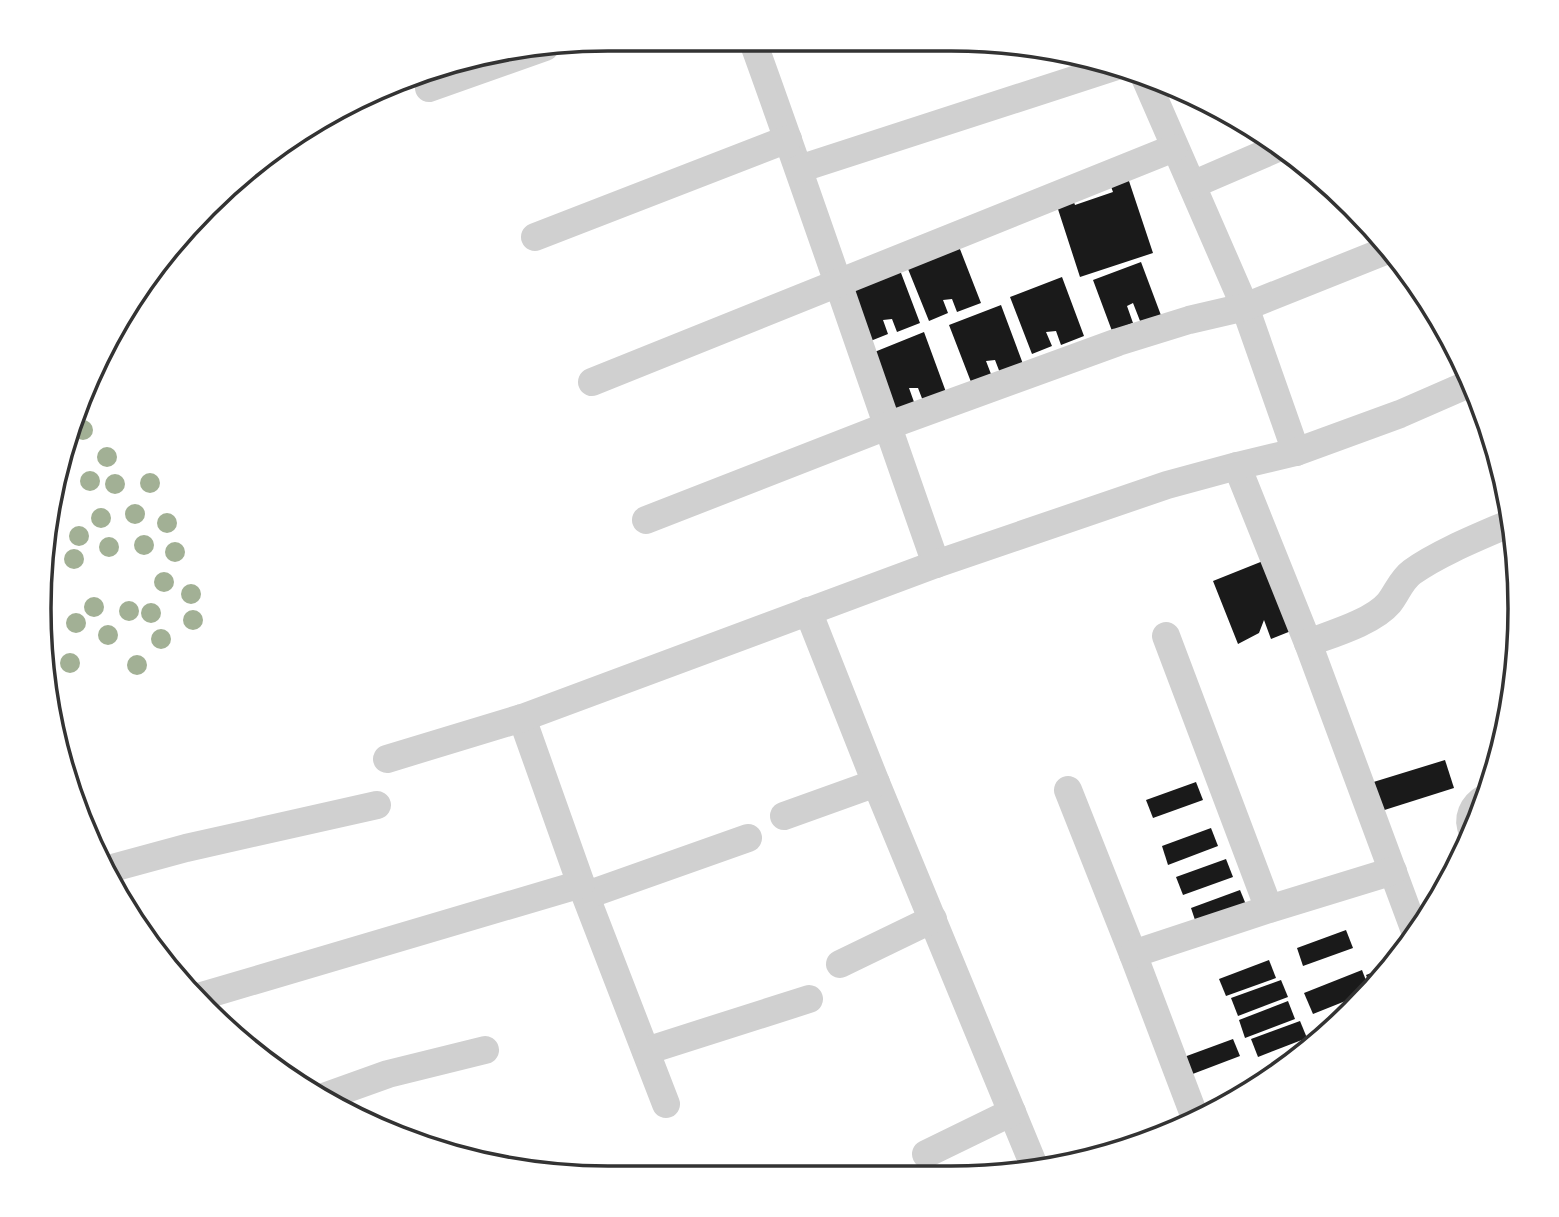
<svg xmlns="http://www.w3.org/2000/svg" width="1559" height="1217" viewBox="0 0 1559 1217" font-family="Manrope,sans-serif">
<style>
.building{fill:#1a1a1a}
.lines{fill:none;stroke-linecap:round;stroke-linejoin:round}
.minor{stroke:#d0d0d0;stroke-width:28}
.tree{fill:#a2b095}
.rim{fill:none;stroke:#333;stroke-width:3.5}
</style>
<rect width="100%" height="100%" fill="#fff"/>
<g class="building">
<path d="M1127 175 1153 253 1080 277 1056 203 1072 197 1075 205 1113 192 1109 181Z"/>
<path d="M958 244 981 303 957 312 952 299 943 300 948 313 929 321 906 264Z"/>
<path d="M1141 262 1162 318 1142 326 1133 303 1127 306 1133 323 1112 331 1093 280Z"/>
<path d="M898 265 920 323 897 332 892 319 883 320 888 334 868 342 846 284Z"/>
<path d="M1062 277 1084 336 1061 345 1056 331 1046 332 1052 346 1032 354 1010 297Z"/>
<path d="M1001 305 1023 364 1000 373 995 360 986 361 991 374 971 382 949 325Z"/>
<path d="M924 332 946 392 923 401 918 388H909L914 402 894 410 872 353Z"/>
<path d="M1263 561 1291 631 1271 639 1264 620 1259 633 1238 644 1213 581Z"/>
<path d="M1445 760 1454 788 1375 813 1367 784Z"/>
<path d="M1196 782 1203 800 1153 818 1146 800Z"/>
<path d="M1211 828 1218 846 1168 865 1162 846Z"/>
<path d="M1226 859 1233 877 1183 895 1176 877Z"/>
<path d="M1240 890 1247 907 1197 926 1191 908Z"/>
<path d="M1346 930 1353 948 1303 966 1297 948Z"/>
<path d="M1269 960 1276 978 1226 996 1219 979Z"/>
<path d="M1394 964 1392 967 1372 989 1366 975Z"/>
<path d="M1362 970 1370 991 1368 992 1313 1014 1304 993Z"/>
<path d="M1281 980 1288 997 1238 1016 1231 998Z"/>
<path d="M1288 1001 1295 1019 1245 1038 1239 1020Z"/>
<path d="M1344 1019 1327 1037H1326L1322 1026Z"/>
<path d="M1300 1021 1307 1038 1258 1057 1251 1039Z"/>
<path d="M1233 1039 1240 1056 1190 1075 1184 1057Z"/>
<path d="M1289 1062 1290 1063 1260 1085 1256 1075Z"/>
</g>
<g class="lines">
<g class="minor">
<path d="M752 39C815 213 874 389 936 564"/>
<path d="M1143 73 1245 307 1296 452"/>
<path d="M429 88 545 47"/>
<path d="M799 169 1117 66"/>
<path d="M1192 185 1280 147"/>
<path d="M535 237 788 139"/>
<path d="M592 382 1174 148"/>
<path d="M1237 466 1308 643 1416 934"/>
<path d="M646 520 887 426 1118 342 1189 320 1245 307 1385 251"/>
<path d="M808 611 876 783 1035 1168"/>
<path d="M1166 636 1269 909"/>
<path d="M1308 643C1332 634 1373 622 1389 603 1397 593 1401 580 1412 572 1440 552 1481 536 1513 522"/>
<path d="M522 718 581 884 666 1104"/>
<path d="M387 759 522 718 936 564 1167 485 1237 466 1296 452 1400 414 1471 383"/>
<path d="M1068 790 1133 954 1196 1120"/>
<path d="M784 816 876 783"/>
<path d="M1473 832C1466 818 1473 805 1485 798"/>
<path d="M105 870 186 848 377 805"/>
<path d="M587 895 748 838"/>
<path d="M1133 954 1269 909 1393 871"/>
<path d="M840 964 933 919"/>
<path d="M195 998 581 884"/>
<path d="M646 1051 809 999"/>
<path d="M321 1098 388 1074 485 1050"/>
<path d="M926 1154 1012 1112"/>
</g>
</g>
<g class="tree">
<circle cx="83" cy="430" r="10"/>
<circle cx="107" cy="457" r="10"/>
<circle cx="90" cy="481" r="10"/>
<circle cx="150" cy="483" r="10"/>
<circle cx="115" cy="484" r="10"/>
<circle cx="135" cy="514" r="10"/>
<circle cx="101" cy="518" r="10"/>
<circle cx="167" cy="523" r="10"/>
<circle cx="79" cy="536" r="10"/>
<circle cx="144" cy="545" r="10"/>
<circle cx="109" cy="547" r="10"/>
<circle cx="175" cy="552" r="10"/>
<circle cx="74" cy="559" r="10"/>
<circle cx="164" cy="582" r="10"/>
<circle cx="191" cy="594" r="10"/>
<circle cx="94" cy="607" r="10"/>
<circle cx="129" cy="611" r="10"/>
<circle cx="151" cy="613" r="10"/>
<circle cx="193" cy="620" r="10"/>
<circle cx="76" cy="623" r="10"/>
<circle cx="108" cy="635" r="10"/>
<circle cx="161" cy="639" r="10"/>
<circle cx="70" cy="663" r="10"/>
<circle cx="137" cy="665" r="10"/>
</g>
<path d="M0 0H1559V1217H0ZM608 51H951A557 557 0 0 1 1508 608V609A557 557 0 0 1 951 1166H608A557 557 0 0 1 51 609V608A557 557 0 0 1 608 51Z" fill="#fff" fill-rule="evenodd"/>
<path class="rim" d="M608 51H951A557 557 0 0 1 1508 608V609A557 557 0 0 1 951 1166H608A557 557 0 0 1 51 609V608A557 557 0 0 1 608 51Z"/>
</svg>
